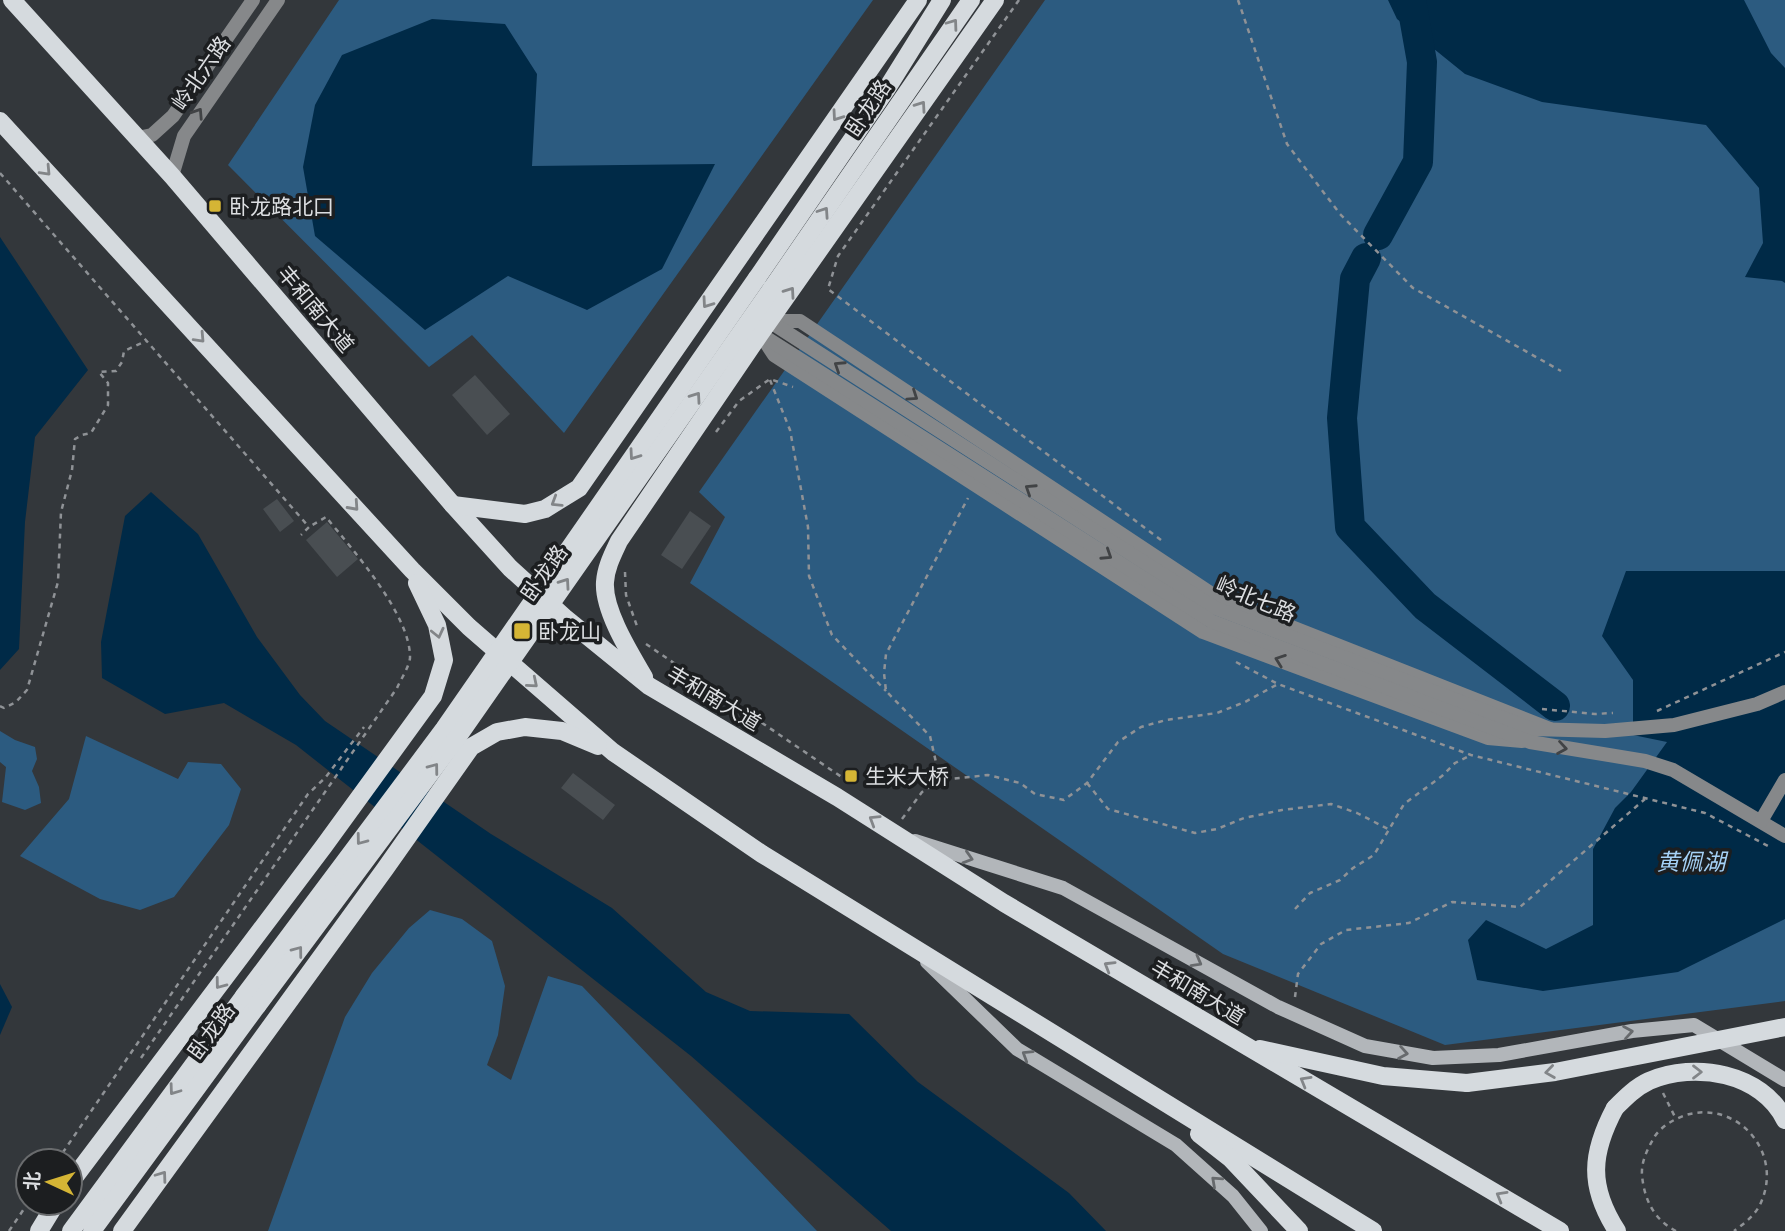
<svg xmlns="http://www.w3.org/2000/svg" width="1785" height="1231" viewBox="0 0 1785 1231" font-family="Cabin,'Noto Sans SC',sans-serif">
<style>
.green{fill:#2c5b80}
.water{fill:#002a47}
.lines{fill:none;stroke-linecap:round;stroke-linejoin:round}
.river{stroke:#002a47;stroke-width:30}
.building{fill:#494e52}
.path{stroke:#8f9296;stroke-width:2.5;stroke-dasharray:5 5;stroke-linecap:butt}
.minor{stroke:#86888a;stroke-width:14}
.tertiary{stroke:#86888a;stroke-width:14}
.secondary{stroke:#b2b6ba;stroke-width:14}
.primary{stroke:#d5dade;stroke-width:18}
.primary-bridge{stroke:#d5dade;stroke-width:18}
.oneway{stroke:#828588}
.oneway2{stroke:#414345}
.oneway3{stroke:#676a6d}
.poi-dot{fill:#d5b535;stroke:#1c1e20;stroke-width:2.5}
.labels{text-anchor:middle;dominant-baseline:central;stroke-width:7;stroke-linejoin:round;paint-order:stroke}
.street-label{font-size:21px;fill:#dcdee1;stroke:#1c1e20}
.poi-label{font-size:21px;fill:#dcdee1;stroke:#1c1e20;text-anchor:start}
.water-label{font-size:23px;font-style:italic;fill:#a5d1f6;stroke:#1c1e20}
</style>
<rect width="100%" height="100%" fill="#33373b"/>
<g class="green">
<path d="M339 0H873L564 433 472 335 429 367 228 165Z"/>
<path d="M1045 0H1785V1001L1445 1045 1223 954 690 583 725 517 699 492Z"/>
<path d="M0 731 15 740 35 747 37 759 32 771 39 787 41 803 25 810 2 802 6 767 0 762Z"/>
<path d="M86 736 178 779 188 762 221 764 241 789 229 825 174 897 140 910 100 899 20 856 69 799Z"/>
<path d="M430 910 462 919 492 941 505 986 498 1035 487 1065 511 1080 548 976 582 986 817 1231H268L345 1017 372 973 409 928Z"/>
</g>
<g class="water">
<path d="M1388 0H1744L1771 53 1785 68V283L1782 281 1745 277 1763 243 1759 188 1706 125 1542 102 1465 74 1397 19Z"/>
<path d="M432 19 505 24 537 74 532 166 715 164 662 269 587 310 508 276 425 330 315 236 303 167 315 105 342 55Z"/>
<path d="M0 237 88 370 35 437 25 522 19 649 0 670Z"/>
<path d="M151 492 198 534 257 637 300 695 325 721 491 834 612 908 706 992 750 1011 849 1014 918 1082 1069 1193 1106 1231H891L691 1056 296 745 224 703 165 714 102 678 101 642 125 516Z"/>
<path d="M1626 571H1785V919L1678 972 1543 991 1477 980 1468 940 1486 920 1546 949 1593 925V849L1615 808 1631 792 1667 742 1633 735V680L1602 636Z"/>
<path d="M0 984 12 1007 0 1035Z"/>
</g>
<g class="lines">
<g class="river">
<path d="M1378 235 1418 162 1422 62 1411 0"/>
<path d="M1366 258 1355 279 1342 418 1350 527 1425 606 1555 706"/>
</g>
</g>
<g class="building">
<path d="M475 375 510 414 487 435 452 395Z"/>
<path d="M277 499 294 521 280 532 263 509Z"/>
<path d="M690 511 711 526 682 569 661 555Z"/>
<path d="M327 522 358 559 337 577 306 540Z"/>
<path d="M573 773 615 805 603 820 561 788Z"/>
</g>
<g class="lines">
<g class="path">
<path d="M1019 0 838 256 828 289 1165 543"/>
<path d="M1238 0 1287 144 1340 214 1413 288 1561 371"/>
<path d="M0 173 309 527 301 535"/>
<path d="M770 380 790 430 808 527 809 576 832 635 886 691"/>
<path d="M716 432 739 401 770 379 793 387"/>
<path d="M625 572 626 595 638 629"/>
<path d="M646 644 846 780"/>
<path d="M1236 662 1278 684 1471 755 1705 813 1770 847"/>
<path d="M0 706 4 708 16 702 27 690 58 582 61 512 72 470 75 439 82 435 91 433 108 405V383L99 372 116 371 122 362 124 351 146 341"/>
<path d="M1542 709 1595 714 1613 713"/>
<path d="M1657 711 1785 652"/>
<path d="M940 780 930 736 886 691 884 673 886 654 968 498"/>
<path d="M1087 783 1108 809 1195 833 1217 829 1244 818 1282 810 1331 804 1357 813 1388 829"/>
<path d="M902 819 922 792 940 780 988 775 1020 783 1035 794 1064 800 1087 783 1118 742 1141 727 1166 720 1217 713 1245 702 1278 684"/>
<path d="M1295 909 1310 893 1340 880 1353 868 1374 855 1404 804 1442 776 1455 763 1471 755"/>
<path d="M1295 997 1298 974 1321 944 1346 930 1409 923 1452 902 1520 907 1645 799"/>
<path d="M141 1058 397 688C401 679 409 667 410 658 411 615 352 549 326 517L309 527"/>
<path d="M1663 1093 1676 1119"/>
<path d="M57 1161 308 794 325 778 364 727"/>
<path d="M9 1231 28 1203"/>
<path d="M1676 1231C1654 1220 1644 1199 1642 1175 1641 1161 1648 1148 1655 1136 1662 1126 1674 1119 1686 1115 1737 1100 1782 1151 1762 1200 1757 1214 1745 1223 1734 1231"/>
</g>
<g class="minor">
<path d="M769 321H800L1218 598 1550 729"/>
<path d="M761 335 774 355 1203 632 1488 738 1522 741"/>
</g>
<g class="tertiary">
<path d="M137 138 152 135 173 116 253 0"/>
<path d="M172 176 184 136 278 0"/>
<path d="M769 321 1215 608 1532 729 1605 731 1674 725 1757 704 1785 692"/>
<path d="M760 334 1211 621 1530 742 1645 761 1673 770 1785 836"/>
<path d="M1761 821 1785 780"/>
</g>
<g class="secondary">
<path d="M915 841 1063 888 1278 1007 1365 1046 1433 1058 1499 1055 1632 1031 1694 1025 1785 1080"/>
<path d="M927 962 1017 1049 1176 1145 1233 1196 1261 1231"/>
</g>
<g class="primary">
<path d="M12 0 172 176 453 505 510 568 564 617 649 686 837 797 1004 903 1560 1231"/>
<path d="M0 121 412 570 469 627 613 752 762 854 1373 1231"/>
<path d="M757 278 886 90 942 0"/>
<path d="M772 288 971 0"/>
<path d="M453 505 525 514 545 509 579 488 918 0"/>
<path d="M644 677C630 653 603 610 605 582 606 567 613 554 619 541L760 334 995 0"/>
<path d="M1260 1049 1383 1076 1467 1083"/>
<path d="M1615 1108C1591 1153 1588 1186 1617 1231"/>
<path d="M1199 1134 1231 1159 1299 1231"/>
<path d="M70 1183 324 846 433 696 444 660 437 625 417 583"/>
<path d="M39 1231 56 1203"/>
<path d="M71 1231 244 996"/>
<path d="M92 1231 257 1006"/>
<path d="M122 1231 385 869 471 747 497 732 525 727 562 731 598 746"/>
</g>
<g class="primary-bridge">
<path d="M244 996 444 729 757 278"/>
<path d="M257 1006 459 735 772 288"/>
<path d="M1467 1083 1555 1072 1785 1027"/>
<path d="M1615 1108C1626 1097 1636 1087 1649 1081 1695 1061 1762 1073 1785 1120"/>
</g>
</g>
<defs><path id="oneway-chevron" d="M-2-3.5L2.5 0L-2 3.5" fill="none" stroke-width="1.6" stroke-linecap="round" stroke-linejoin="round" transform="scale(1.75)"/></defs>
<g class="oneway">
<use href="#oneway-chevron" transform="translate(953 24) rotate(-54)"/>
<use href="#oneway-chevron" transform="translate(921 106) rotate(-55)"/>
<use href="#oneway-chevron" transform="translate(837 116) rotate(125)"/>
<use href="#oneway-chevron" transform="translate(46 171) rotate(47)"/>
<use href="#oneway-chevron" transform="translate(824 212) rotate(-56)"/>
<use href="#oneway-chevron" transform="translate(790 292) rotate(-55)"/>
<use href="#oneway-chevron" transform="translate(707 303) rotate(125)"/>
<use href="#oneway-chevron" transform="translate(200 338) rotate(47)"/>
<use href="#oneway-chevron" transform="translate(696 397) rotate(-55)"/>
<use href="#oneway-chevron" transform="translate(634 455) rotate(125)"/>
<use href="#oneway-chevron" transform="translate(556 502) rotate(148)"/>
<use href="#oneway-chevron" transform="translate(354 506) rotate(48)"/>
<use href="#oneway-chevron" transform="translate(565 583) rotate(-55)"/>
<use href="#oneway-chevron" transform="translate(438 633) rotate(77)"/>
<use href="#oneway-chevron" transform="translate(533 683) rotate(40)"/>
<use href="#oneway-chevron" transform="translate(434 768) rotate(-53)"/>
<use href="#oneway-chevron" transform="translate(874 820) rotate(-148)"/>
<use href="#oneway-chevron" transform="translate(361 840) rotate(127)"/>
<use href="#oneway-chevron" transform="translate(298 951) rotate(-53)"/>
<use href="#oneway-chevron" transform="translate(1109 966) rotate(-149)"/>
<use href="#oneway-chevron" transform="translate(220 984) rotate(127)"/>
<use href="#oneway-chevron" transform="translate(1550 1072) rotate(172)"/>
<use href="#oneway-chevron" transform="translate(1697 1072)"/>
<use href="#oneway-chevron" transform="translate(1305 1081) rotate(-150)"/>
<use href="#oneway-chevron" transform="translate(174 1090) rotate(126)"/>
<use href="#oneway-chevron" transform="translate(162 1176) rotate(-54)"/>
<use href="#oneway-chevron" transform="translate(1501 1196) rotate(-150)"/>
</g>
<g class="oneway2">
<use href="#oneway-chevron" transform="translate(198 113) rotate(-57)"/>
<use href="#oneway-chevron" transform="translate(839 366) rotate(-147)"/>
<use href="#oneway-chevron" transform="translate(913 396) rotate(34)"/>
<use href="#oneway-chevron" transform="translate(1030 489) rotate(-147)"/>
<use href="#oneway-chevron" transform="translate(1107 555) rotate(33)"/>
<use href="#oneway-chevron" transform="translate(1280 660) rotate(-160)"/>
<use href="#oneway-chevron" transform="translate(1562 748) rotate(9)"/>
</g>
<g class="oneway3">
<use href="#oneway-chevron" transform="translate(968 858) rotate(17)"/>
<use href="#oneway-chevron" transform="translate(1197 962) rotate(29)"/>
<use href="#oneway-chevron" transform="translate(1628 1032) rotate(-9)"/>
<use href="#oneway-chevron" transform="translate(1403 1053) rotate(10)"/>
<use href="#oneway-chevron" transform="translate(1027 1055) rotate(-148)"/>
<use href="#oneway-chevron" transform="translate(1216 1181) rotate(-138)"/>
</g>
<g class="poi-dot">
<rect x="208" y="199" width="14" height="14" rx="3.5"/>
<rect x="513" y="622" width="18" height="18" rx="3.5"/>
<rect x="844" y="769" width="14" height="14" rx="3.5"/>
</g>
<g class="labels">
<g class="street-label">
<text transform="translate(201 73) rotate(-55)">岭北六路</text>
<text transform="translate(868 108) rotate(-56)">卧龙路</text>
<text transform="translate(316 309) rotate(50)">丰和南大道</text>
<text transform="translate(544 573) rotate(-55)">卧龙路</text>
<text transform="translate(1256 599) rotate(23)">岭北七路</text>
<text transform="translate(714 698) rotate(31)">丰和南大道</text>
<text transform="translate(1198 992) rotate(31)">丰和南大道</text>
<text transform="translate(211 1031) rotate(-54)">卧龙路</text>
</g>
<g class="poi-label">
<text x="229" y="206">卧龙路北口</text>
<text x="538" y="631">卧龙山</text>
<text x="865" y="776">生米大桥</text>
</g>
<g class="water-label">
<text x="1691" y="862">黄佩湖</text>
</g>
</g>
<g transform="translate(49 1182) rotate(274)"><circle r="33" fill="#1c1e20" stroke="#696b6d" stroke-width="2"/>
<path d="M0-5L12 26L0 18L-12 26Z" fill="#d5b535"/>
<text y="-10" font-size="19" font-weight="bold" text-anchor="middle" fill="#dcdee1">北</text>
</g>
</svg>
